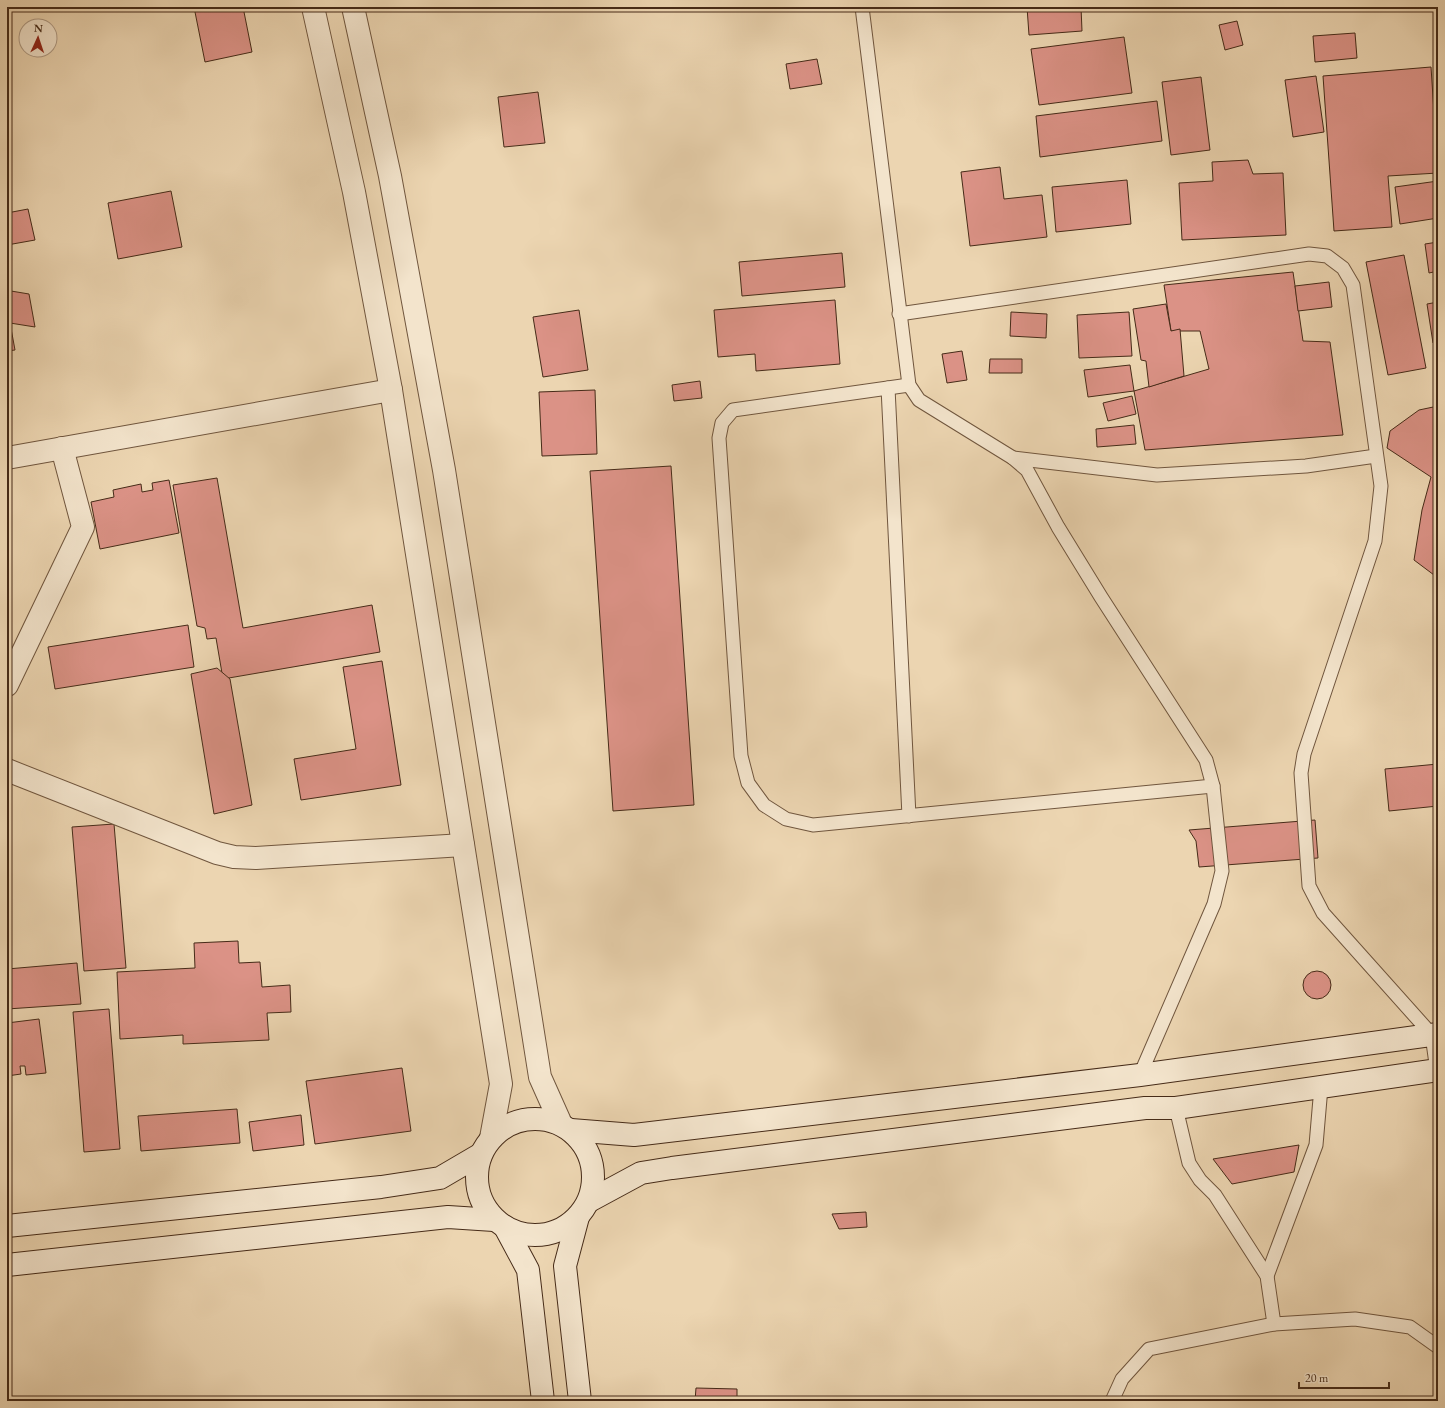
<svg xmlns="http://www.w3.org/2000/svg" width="1445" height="1408" viewBox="0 0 1445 1408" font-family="'EB Garamond',serif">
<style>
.building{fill:#db9286;stroke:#462b18}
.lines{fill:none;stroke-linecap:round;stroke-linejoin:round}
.service-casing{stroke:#70563e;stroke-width:15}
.minor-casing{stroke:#70563e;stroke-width:24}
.tertiary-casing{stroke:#70563e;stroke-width:24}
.secondary-casing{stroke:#462b18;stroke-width:24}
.service{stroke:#f3e4cc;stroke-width:13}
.minor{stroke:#f3e4cc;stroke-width:22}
.tertiary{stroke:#f3e4cc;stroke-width:22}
.secondary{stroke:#f3e4cc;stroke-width:22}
</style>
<rect width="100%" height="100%" fill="#ecd5b1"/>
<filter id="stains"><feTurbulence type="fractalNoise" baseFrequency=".005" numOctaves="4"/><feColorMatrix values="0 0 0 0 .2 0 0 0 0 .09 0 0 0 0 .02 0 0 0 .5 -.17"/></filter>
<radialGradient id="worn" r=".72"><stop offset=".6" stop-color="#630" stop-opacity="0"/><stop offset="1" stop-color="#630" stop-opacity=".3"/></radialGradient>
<g class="building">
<path d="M194 7H243L252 52 205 62Z"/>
<path d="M1027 7H1081L1082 31 1029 35Z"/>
<path d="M1237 21 1243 45 1225 50 1219 25Z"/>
<path d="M1355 33 1357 58 1315 62 1313 36Z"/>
<path d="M1124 37 1132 93 1039 105 1031 49Z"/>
<path d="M817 59 822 84 790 89 786 64Z"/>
<path d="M1431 67 1438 173 1388 176 1392 227 1334 231 1323 76Z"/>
<path d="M1316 76 1324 132 1293 137 1285 80Z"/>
<path d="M1201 77 1210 150 1171 155 1162 82Z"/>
<path d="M538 92 545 143 504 147 498 97Z"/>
<path d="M1157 101 1162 141 1040 157 1036 116Z"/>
<path d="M1248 160 1253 174 1283 173 1286 235 1182 240 1179 183 1213 181 1212 162Z"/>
<path d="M1000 167 1004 199 1042 195 1047 237 970 246 961 172Z"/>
<path d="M1127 180 1131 224 1056 232 1052 187Z"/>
<path d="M1438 181V218L1400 224 1395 187Z"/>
<path d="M171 191 182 247 118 259 108 203Z"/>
<path d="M28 209 35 240 7 245V213Z"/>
<path d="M1438 242V271L1429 273 1425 244Z"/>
<path d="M842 253 845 287 742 296 739 262Z"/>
<path d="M1404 255 1426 368 1388 375 1366 262Z"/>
<path d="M1293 272 1303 341 1330 342 1343 435 1145 450 1134 391 1209 369 1200 331H1171L1164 285Z"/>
<path d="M7 278 11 291 29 294 35 327 10 323 15 350 7 351Z"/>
<path d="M1329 282 1332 307 1298 311 1295 286Z"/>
<path d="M835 300 840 364 756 371 755 354 718 357 714 310Z"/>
<path d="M1438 302V342L1433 343 1427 304Z"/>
<path d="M1166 304 1171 331 1180 329 1184 376 1149 387 1146 361 1141 360 1133 309Z"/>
<path d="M579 310 588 370 543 377 533 317Z"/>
<path d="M1011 312 1047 314 1046 338 1010 336Z"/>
<path d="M1129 312 1132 356 1079 358 1077 315Z"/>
<path d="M962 351 967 380 947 383 942 354Z"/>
<path d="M990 359H1022V373H989Z"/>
<path d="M1130 365 1134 391 1088 397 1084 370Z"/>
<path d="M700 381 702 398 674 401 672 385Z"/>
<path d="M595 390 597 454 542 456 539 392Z"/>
<path d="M1132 396 1136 414 1108 421 1103 403Z"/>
<path d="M1438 406V583L1434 575 1414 560 1422 510 1431 477 1387 448 1390 431 1419 410Z"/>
<path d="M1134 425 1136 444 1097 447 1096 429Z"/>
<path d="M671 466 694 805 613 811 590 471Z"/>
<path d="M217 478 243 628 372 605 380 652 223 679 216 638 207 639 205 628 197 626 173 485Z"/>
<path d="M169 480 179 533 100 549 91 502 114 497 113 490 141 484 142 492 153 490 152 483Z"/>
<path d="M188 625 194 667 55 689 48 647Z"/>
<path d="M382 661 401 785 301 800 294 759 356 749 343 667Z"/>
<path d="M217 668 230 679 252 805 214 814 191 674Z"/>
<path d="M1438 764V806L1389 811 1385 769Z"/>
<path d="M1315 820 1318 858 1199 867 1196 841 1189 830Z"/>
<path d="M114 824 126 968 84 971 72 827Z"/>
<path d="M238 941 239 963 260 962 262 987 290 985 291 1012 267 1013 269 1040 183 1044V1035L120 1039 117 972 195 968 194 943Z"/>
<path d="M77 963 81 1004 7 1009V969Z"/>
<circle cx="1317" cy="985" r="14"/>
<path d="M109 1009 120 1149 84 1152 73 1012Z"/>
<path d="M39 1019 46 1073 26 1075 25 1066H20L21 1074 7 1076V1023Z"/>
<path d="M402 1068 411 1131 315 1144 306 1081Z"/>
<path d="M237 1109 240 1143 141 1151 138 1116Z"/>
<path d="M301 1115 304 1145 253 1151 249 1122Z"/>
<path d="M1299 1145 1294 1172 1232 1184 1213 1159Z"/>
<path d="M866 1212 867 1227 839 1229 832 1214Z"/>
<path d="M696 1388 737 1389V1401H695Z"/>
</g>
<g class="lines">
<defs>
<g id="service">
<path d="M862 7 909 385 919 400 1013 458 1027 470 1058 527 1101 597 1206 760 1213 786 1222 871 1214 904 1140 1075"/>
<path d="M899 314 1309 254 1327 256 1343 268 1353 285 1381 486 1375 541 1304 754 1301 773 1309 886 1323 913 1432 1035 1437 1071"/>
<path d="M909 385 733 410 722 423 719 438 741 756 748 783 764 805 786 819 813 825 1213 786"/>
<path d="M888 388 909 816"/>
<path d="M1013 458 1157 475 1306 466 1376 456"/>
<path d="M1176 1108 1189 1163 1200 1180 1215 1195 1267 1276 1274 1324"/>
<path d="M1267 1276 1316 1145 1321 1087"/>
<path d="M1112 1401 1122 1379 1149 1349 1274 1324 1355 1319 1410 1327 1438 1347"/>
</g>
<g id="minor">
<path d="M7 458 391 390"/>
<path d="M7 685 83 527 62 448"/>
<path d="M7 770 217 853 234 857 256 858 463 845"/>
</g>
<g id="tertiary">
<path d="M313 7 354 192 391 390 501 1084 491 1138"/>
<path d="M353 7 390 176 444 470 540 1077 561 1124"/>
</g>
<g id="secondary">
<circle cx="535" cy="1177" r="58"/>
<path d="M571 1130 634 1135 1140 1075 1438 1034"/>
<path d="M591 1200 641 1173 672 1168 1145 1108H1176L1438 1070"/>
<path d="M578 1217 565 1266 580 1401"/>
<path d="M7 1226 381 1187 440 1178 481 1154"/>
<path d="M505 1227 528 1270 543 1401"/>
<path d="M7 1265 448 1217 494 1220"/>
</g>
</defs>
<use href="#service" class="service-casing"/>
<use href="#minor" class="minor-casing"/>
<use href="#tertiary" class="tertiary-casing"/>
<use href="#secondary" class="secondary-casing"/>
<use href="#service" class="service"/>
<use href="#minor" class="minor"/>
<use href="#tertiary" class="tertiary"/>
<use href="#secondary" class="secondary"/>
</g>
<rect width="1445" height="1408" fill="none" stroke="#ecd5b1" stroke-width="24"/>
<rect x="8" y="8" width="1429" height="1392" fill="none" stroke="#462b18" stroke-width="2"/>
<rect x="12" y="12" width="1421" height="1384" fill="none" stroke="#462b18"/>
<g transform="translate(38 38) rotate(3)"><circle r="19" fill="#f3e4cc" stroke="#ae9a84"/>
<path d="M0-3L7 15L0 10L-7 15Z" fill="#8f2418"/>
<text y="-6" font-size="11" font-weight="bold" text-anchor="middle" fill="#462b18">N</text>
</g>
<path d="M1299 1382v6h90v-6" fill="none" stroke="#462b18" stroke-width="2"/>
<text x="1305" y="1382" font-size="12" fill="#462b18" stroke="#f3e4cc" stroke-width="3" paint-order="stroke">20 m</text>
<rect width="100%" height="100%" filter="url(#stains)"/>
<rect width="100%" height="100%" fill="url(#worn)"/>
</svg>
